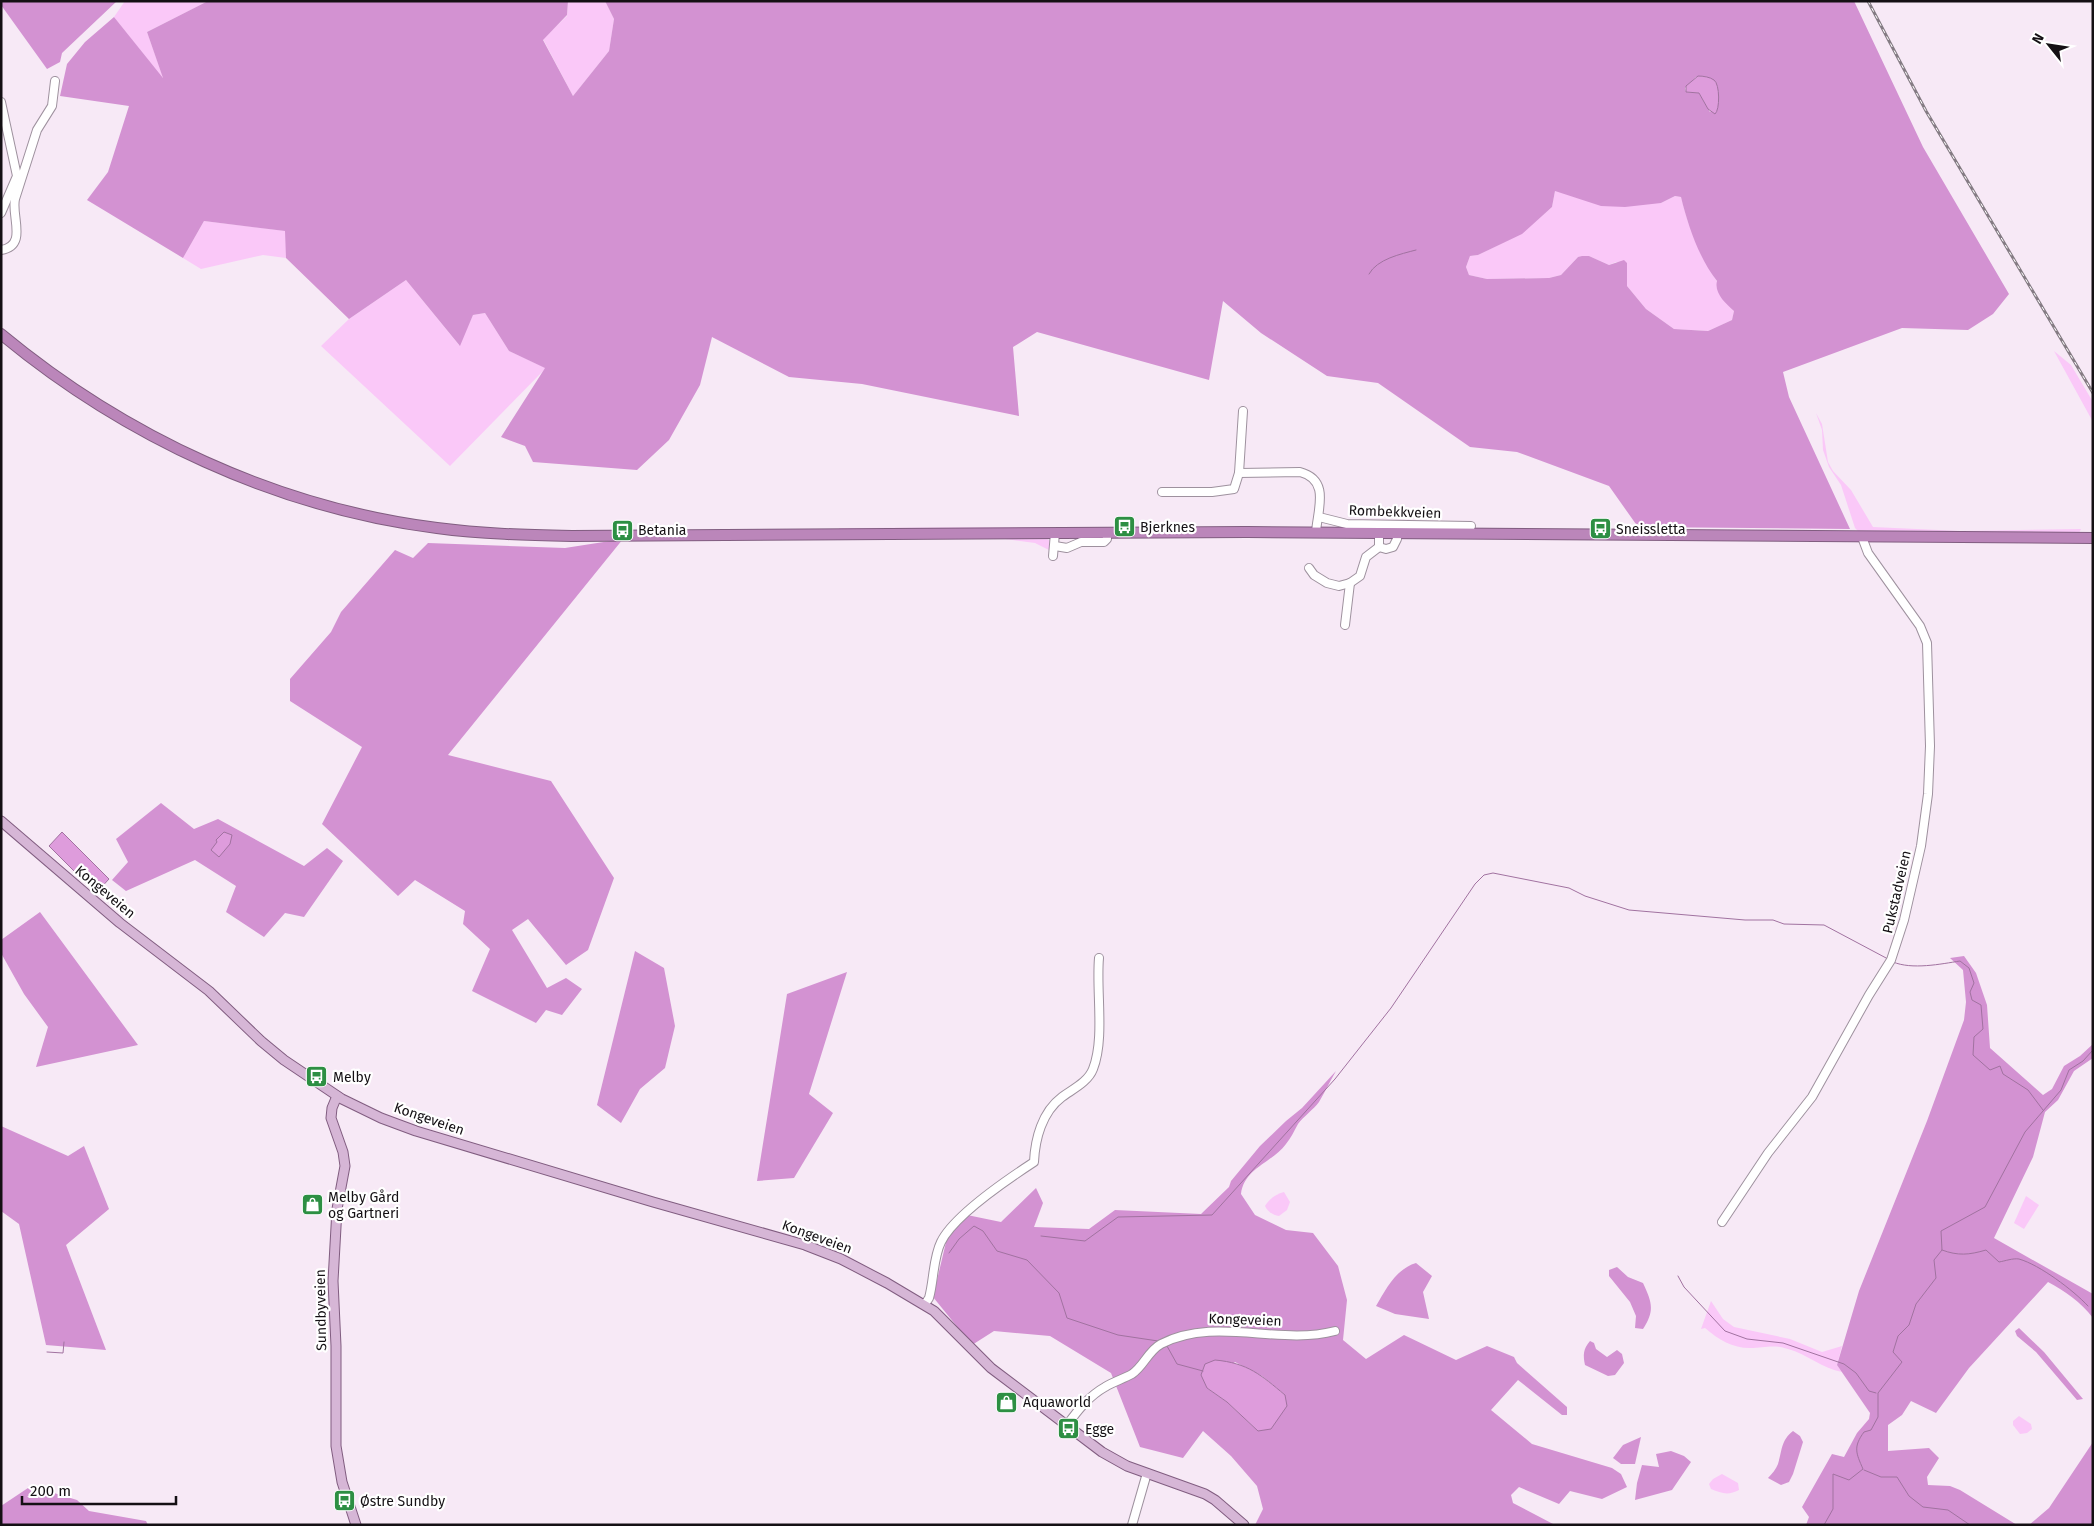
<svg xmlns="http://www.w3.org/2000/svg" width="2094" height="1526" viewBox="0 0 2094 1526" font-family="'Fira Sans',sans-serif">
<style>
.green{fill:#fac8f8}
.forest{fill:#d392d2;fill-rule:evenodd}
.water{fill:#de9cdc;stroke:#a172a0}
.lines{fill:none;stroke-linecap:round;stroke-linejoin:round}
.stream{stroke:#a172a0;stroke-width:1}
.minor-casing{stroke:#9e919e;stroke-width:10}
.major-casing{stroke:#815d80;stroke-width:11}
.highway-casing{stroke:#815d80;stroke-width:12}
.minor{stroke:#fff;stroke-width:8}
.major{stroke:#d6b6d6;stroke-width:9}
.highway{stroke:#bb86ba;stroke-width:10}
.rail-casing{stroke:#847b83;stroke-width:3}
.rail{stroke:#fff;stroke-width:1;stroke-dasharray:4;stroke-linecap:butt}
.labels{text-anchor:middle;dominant-baseline:central;stroke-width:4.5;stroke-linejoin:round;paint-order:stroke}
.street-label{font-size:14px;fill:#141014;stroke:#fff}
.poi-label{font-size:14px;fill:#141014;stroke:#fff;text-anchor:start}
</style>
<rect width="100%" height="100%" fill="#f7e9f6"/>
<g class="green">
<path d="M125 1H208L147 32 164 80 114 17Z"/>
<path d="M568 1H605L614 19 609 51 573 96 543 39 567 16Z"/>
<path d="M1555 191 1661 203 1675 196 1681 197 1688 222 1712 274C1721 285 1723 301 1734 311L1732 320 1708 331 1674 329 1646 309 1627 286V263L1616 262 1609 265 1589 256 1578 257 1561 275 1549 278 1487 279 1469 275 1466 267 1470 256 1478 255 1522 233 1552 207Z"/>
<path d="M204 221 286 231V258L263 255 201 269 183 258Z"/>
<path d="M406 280 459 345 473 315 485 313 509 351 546 368 450 466 321 346 349 319Z"/>
<path d="M2054 351 2071 365 2093 402V422Z"/>
<path d="M1816 413 1822 424 1828 462 1833 471 1851 490 1873 527 1960 531 2081 529 2079 533 1858 531 1855 528 1841 485 1829 467 1823 450 1822 430Z"/>
<path d="M1051 527V529L839 530V528Z"/>
<path d="M1005 537 1045 538 1051 541 1052 548 1049 550 1035 543 1005 539H846Z"/>
<path d="M1284 1192 1290 1202 1287 1210 1279 1216C1273 1215 1268 1212 1265 1206 1269 1199 1276 1194 1284 1192Z"/>
<path d="M2026 1196 2039 1205 2024 1229 2014 1223Z"/>
<path d="M1711 1301 1723 1319 1734 1327 1790 1339 1822 1352 1842 1346 1837 1365 1842 1372C1823 1369 1807 1354 1788 1349 1773 1344 1765 1348 1750 1348 1732 1348 1719 1340 1705 1328L1701 1329Z"/>
<path d="M2019 1416 2031 1424 2032 1429 2027 1433 2020 1434 2013 1425V1421Z"/>
<path d="M1722 1474 1738 1483 1739 1490C1728 1496 1721 1493 1711 1489L1709 1484 1713 1479Z"/>
</g>
<g class="forest">
<path d="M1 1H117L62 53 60 62 47 69 1 5Z"/>
<path d="M208 1H568L567 15 543 40 573 96 609 51 614 19 605 1H1854L1923 147 2009 294 1993 314 1968 330 1902 328 1783 372 1789 397 1850 529 1638 527 1609 486 1517 452 1470 447 1378 383 1327 376 1261 333 1223 301 1209 380 1037 332 1013 347 1019 416 862 384 789 377 712 337 700 385 669 440 637 470 533 462 525 446 501 437 545 368 509 351 485 313 473 315 460 346 406 280 349 319 286 258 285 231 204 221 183 258 87 200 108 172 129 106 60 96 67 64 85 42 114 17 163 78 147 32ZM1704 76C1719 83 1719 87 1718 104L1710 112 1699 93 1686 92 1685 88 1696 77ZM1555 191 1601 206 1625 207 1661 203 1675 196 1681 197C1688 226 1699 258 1717 281 1714 293 1725 303 1734 311L1732 320 1708 331 1674 329 1646 309 1627 286V263L1624 260 1609 265 1589 256H1582L1578 257 1561 275 1549 278 1487 279 1469 275 1466 267 1470 256 1478 255 1522 234 1552 207Z"/>
<path d="M623 539 448 755 551 781 614 878 588 950 566 965 528 919 512 930 547 988 566 978 582 989 562 1015 546 1010 536 1023 472 991 490 949 463 924 465 911 415 880 398 896 322 824 362 747 290 701V679L331 632 341 612 395 550 413 558 428 543 565 548Z"/>
<path d="M161 803 194 829 218 819 304 866 327 848 343 861 304 917 285 913 264 937 226 912 236 886 195 860 126 891 112 880 128 862 116 839Z"/>
<path d="M40 912 138 1045 36 1067 48 1027 24 994 1 953V940Z"/>
<path d="M635 951 664 968 675 1026 665 1068 640 1089 621 1123 597 1105Z"/>
<path d="M1964 956 1976 973 1987 1005 1990 1048 2043 1095 2052 1089 2064 1066 2080 1056 2093 1044V1058L2074 1071 2058 1100 2045 1112 2033 1157 1994 1238 2093 1294V1318C2081 1302 2065 1291 2048 1282L1969 1368 1936 1413 1911 1401 1902 1415 1888 1425V1451L1929 1448 1939 1458 1927 1477 1928 1485 1950 1486 1960 1490 2017 1525H1806L1809 1517 1802 1507 1832 1454 1844 1457 1857 1433 1869 1419 1870 1413 1837 1365 1859 1291 1927 1121 1964 1020 1966 1002 1963 970 1950 958Z"/>
<path d="M847 972 809 1094 833 1113 794 1178 757 1181 787 994Z"/>
<path d="M1336 1071C1330 1081 1325 1092 1319 1102 1313 1110 1304 1116 1298 1124 1294 1131 1291 1138 1286 1144 1272 1163 1244 1168 1241 1194L1255 1215 1286 1230 1313 1233 1338 1266 1347 1300 1343 1340 1366 1359 1404 1335 1456 1360 1487 1346 1514 1357 1517 1363 1567 1407V1415H1562L1518 1380 1491 1410 1532 1444 1612 1468 1621 1474 1627 1487 1602 1499 1570 1491 1559 1504 1519 1487 1511 1495 1513 1503 1555 1525H1255L1263 1509 1257 1486 1231 1456 1203 1431 1183 1458 1140 1447 1111 1373 1050 1336 994 1331 972 1345 933 1297 947 1238 967 1215 1001 1222 1036 1188 1043 1203 1034 1227 1089 1229 1115 1210 1201 1214 1229 1187 1231 1181 1260 1146 1286 1121 1302 1108ZM1235 1362 1262 1376 1285 1395 1258 1431 1227 1402 1207 1388Z"/>
<path d="M1 1126 68 1156 84 1146 109 1209 66 1245 106 1350 46 1345 19 1224 1 1211Z"/>
<path d="M1416 1263 1432 1276 1423 1292 1429 1319 1395 1314 1376 1306C1386 1289 1396 1269 1416 1263Z"/>
<path d="M1617 1267 1628 1277 1643 1283C1652 1302 1655 1311 1643 1329L1635 1328 1636 1316 1630 1302 1609 1276V1270Z"/>
<path d="M2019 1328 2044 1352 2083 1399 2077 1400 2036 1352 2017 1336 2015 1331Z"/>
<path d="M1590 1341 1594 1343 1596 1349 1607 1357 1617 1350 1622 1354 1624 1363 1615 1375 1608 1376 1585 1365C1583 1355 1583 1349 1590 1341Z"/>
<path d="M1793 1431 1800 1436 1803 1442 1793 1474 1789 1482 1781 1485 1768 1478C1772 1474 1776 1469 1778 1464 1782 1451 1781 1440 1793 1431Z"/>
<path d="M1641 1437 1635 1464H1621L1613 1458 1623 1445Z"/>
<path d="M2093 1442V1525H2029L2049 1508Z"/>
<path d="M1671 1451 1684 1456 1691 1462 1672 1490 1635 1500 1637 1483 1642 1465 1659 1467 1656 1454Z"/>
<path d="M31 1486 77 1500 89 1511 146 1521 148 1525H1V1506Z"/>
</g>
<g class="water">
<path d="M1698 76C1703 76 1710 77 1714 80 1720 84 1720 110 1715 114L1708 109 1699 93 1686 92V86Z"/>
<path d="M62 832 109 879 96 893 49 846Z"/>
<path d="M224 832 232 835 230 844 219 857 211 850 217 842 216 840Z"/>
<path d="M1215 1360C1248 1363 1261 1375 1285 1395L1287 1406 1271 1429 1258 1431 1227 1402 1207 1388 1201 1375 1205 1364Z"/>
</g>
<g class="lines">
<g class="stream">
<path d="M1369 274C1377 259 1401 254 1416 250"/>
<path d="M1893 962C1912 970 1941 964 1960 961L1969 968 1974 983 1970 992 1972 1000 1981 1005 1983 1029 1974 1037 1973 1055 1990 1070 2000 1066 2003 1074 2028 1090 2043 1110"/>
<path d="M1041 1236 1085 1241 1118 1217 1212 1215 1335 1079 1391 1008 1475 884 1484 875 1493 873 1569 888 1585 896 1629 910 1745 920H1773L1784 924 1824 925 1888 959"/>
<path d="M1942 1250C1958 1256 1969 1255 1986 1250L1999 1262C2005 1261 2013 1258 2019 1259 2040 1265 2073 1290 2088 1306"/>
<path d="M949 1253 959 1239 974 1226 983 1231 997 1251 1027 1260 1059 1293 1067 1318 1118 1335 1158 1341"/>
<path d="M1678 1276 1684 1287 1725 1331 1747 1339 1783 1343 1844 1364 1856 1373 1869 1391 1876 1393"/>
<path d="M1167 1346 1177 1364 1203 1371"/>
<path d="M47 1352 63 1353 64 1342"/>
<path d="M1864 1470 1881 1477H1897L1909 1496 1923 1507 1948 1510 1970 1525"/>
<path d="M1824 1525 1833 1509V1474L1849 1480 1863 1469C1856 1453 1853 1447 1864 1432L1871 1430 1878 1417V1393L1902 1362 1893 1352 1898 1336 1909 1325 1916 1304 1936 1278 1934 1260 1942 1250 1941 1231 1985 1207 2025 1132 2061 1090 2069 1070 2083 1061 2093 1050"/>
</g>
<defs>
<g id="minor">
<path d="M1 102 17 176 1 213"/>
<path d="M1 250C28 246 11 216 15 199L37 130 52 106 55 81"/>
<path d="M1239 473 1300 472C1330 480 1318 508 1316 532"/>
<path d="M1162 492H1212L1234 489 1239 473 1243 411"/>
<path d="M1319 517 1347 524 1471 526"/>
<path d="M1055 546 1067 548 1081 542H1104L1107 539V532"/>
<path d="M1379 547 1386 549 1393 547 1397 539"/>
<path d="M1053 556 1055 533"/>
<path d="M1309 568 1314 575 1327 583 1339 586 1350 583 1360 576 1366 557 1379 547V532"/>
<path d="M1345 625 1350 583"/>
<path d="M1722 1222 1768 1153 1812 1097 1869 995 1891 960 1904 920 1921 846 1928 794 1930 746 1927 643 1920 626 1868 553 1862 537"/>
<path d="M925 1304 929 1298C934 1280 933 1258 941 1242 954 1215 1008 1179 1034 1162 1035 1139 1042 1112 1062 1097 1073 1089 1088 1082 1093 1069 1105 1039 1096 991 1099 958"/>
<path d="M1067 1425C1078 1410 1089 1396 1105 1387 1113 1382 1123 1379 1132 1374 1144 1366 1148 1351 1161 1344 1216 1316 1278 1346 1335 1331"/>
<path d="M1132 1525 1147 1473"/>
</g>
<g id="major">
<path d="M1 821 120 923 209 991 261 1041 284 1060 342 1099 381 1118 416 1131 653 1202 805 1245 841 1259 887 1283 934 1311 991 1368 1102 1452 1127 1466 1205 1494 1215 1500 1244 1525"/>
<path d="M337 1096 332 1108 331 1118 343 1152 345 1166 337 1209 333 1281 336 1346V1446L342 1482 356 1525"/>
</g>
<path id="highway" d="M1 334C124 436 277 508 437 528 482 534 527 535 572 536L1247 532 2093 538"/>
</defs>
<use href="#minor" class="minor-casing"/>
<use href="#major" class="major-casing"/>
<use href="#highway" class="highway-casing"/>
<use href="#minor" class="minor"/>
<use href="#major" class="major"/>
<use href="#highway" class="highway"/>
<defs>
<path id="rail" d="M1868 1 1926 111 2093 393"/>
</defs>
<use href="#rail" class="rail-casing"/>
<use href="#rail" class="rail"/>
</g>
<defs>
<symbol id="bus-square" viewBox="-11 -11 22 22"><rect x="-9" y="-9" width="18" height="18" rx="4" fill="#2d8f43" stroke="#fff"/><path d="M-5-6H5V4H4V6H2V4H-2V6H-4V4H-5ZM-3.5-4V0h7V-4ZM-3.5 1.2v1.5H-2V1.2ZM2 1.2v1.5H3.5V1.2Z" fill="#fff"/></symbol>
<symbol id="shop-square" viewBox="-11 -11 22 22"><rect x="-9" y="-9" width="18" height="18" rx="4" fill="#2d8f43" stroke="#fff"/><path d="M-5-2.5h2.3a2.7 3.5 0 0 1 5.4 0H5L5.5 6h-11ZM-1.5-2.5h3a1.5 2.3 0 0 0-3 0Z" fill="#fff"/></symbol>
</defs>
<g fill-rule="evenodd">
<use href="#bus-square" x="1112" y="514" width="25" height="25"/>
<use href="#bus-square" x="1588" y="516" width="25" height="25"/>
<use href="#bus-square" x="610" y="518" width="25" height="25"/>
<use href="#bus-square" x="304" y="1064" width="25" height="25"/>
<use href="#shop-square" x="300" y="1192" width="25" height="25"/>
<use href="#shop-square" x="994" y="1390" width="25" height="25"/>
<use href="#bus-square" x="1056" y="1416" width="25" height="25"/>
<use href="#bus-square" x="332" y="1488" width="25" height="25"/>
</g>
<g class="labels">
<g class="street-label">
<text transform="translate(1395 512) rotate(2)">Rombekkveien</text>
<text transform="translate(105 892) rotate(40)">Kongeveien</text>
<text transform="translate(1897 892) rotate(-77)">Pukstadveien</text>
<text transform="translate(429 1119) rotate(19)">Kongeveien</text>
<text transform="translate(817 1237) rotate(20)">Kongeveien</text>
<text transform="translate(321 1310) rotate(-91)">Sundbyveien</text>
<text transform="translate(1245 1320) rotate(2)">Kongeveien</text>
</g>
<g class="poi-label">
<text x="1140" y="527">Bjerknes</text>
<text x="1616" y="529">Sneissletta</text>
<text x="638" y="530">Betania</text>
<text x="333" y="1077">Melby</text>
<text x="328" y="1197">Melby Gård<tspan x="328" dy="16">og Gartneri</tspan></text>
<text x="1023" y="1402">Aquaworld</text>
<text x="1085" y="1429">Egge</text>
<text x="360" y="1501">Østre Sundby</text>
</g>
</g>
<rect width="2094" height="1526" fill="none" stroke="#141014" stroke-width="5"/>
<g transform="translate(2049 45) rotate(300)" stroke="#ffffff" stroke-width="4" paint-order="stroke">
<path d="M0-4L9 19L0 12L-9 19Z" fill="#141014"/>
<text y="-8" font-size="14" font-weight="bold" text-anchor="middle" fill="#141014">N</text>
</g>
<path d="M22 1496v8h154v-8" fill="none" stroke="#141014" stroke-width="2.5"/>
<text x="30" y="1496" font-size="15" fill="#141014" stroke="#ffffff" stroke-width="4" paint-order="stroke">200 m</text>
</svg>
